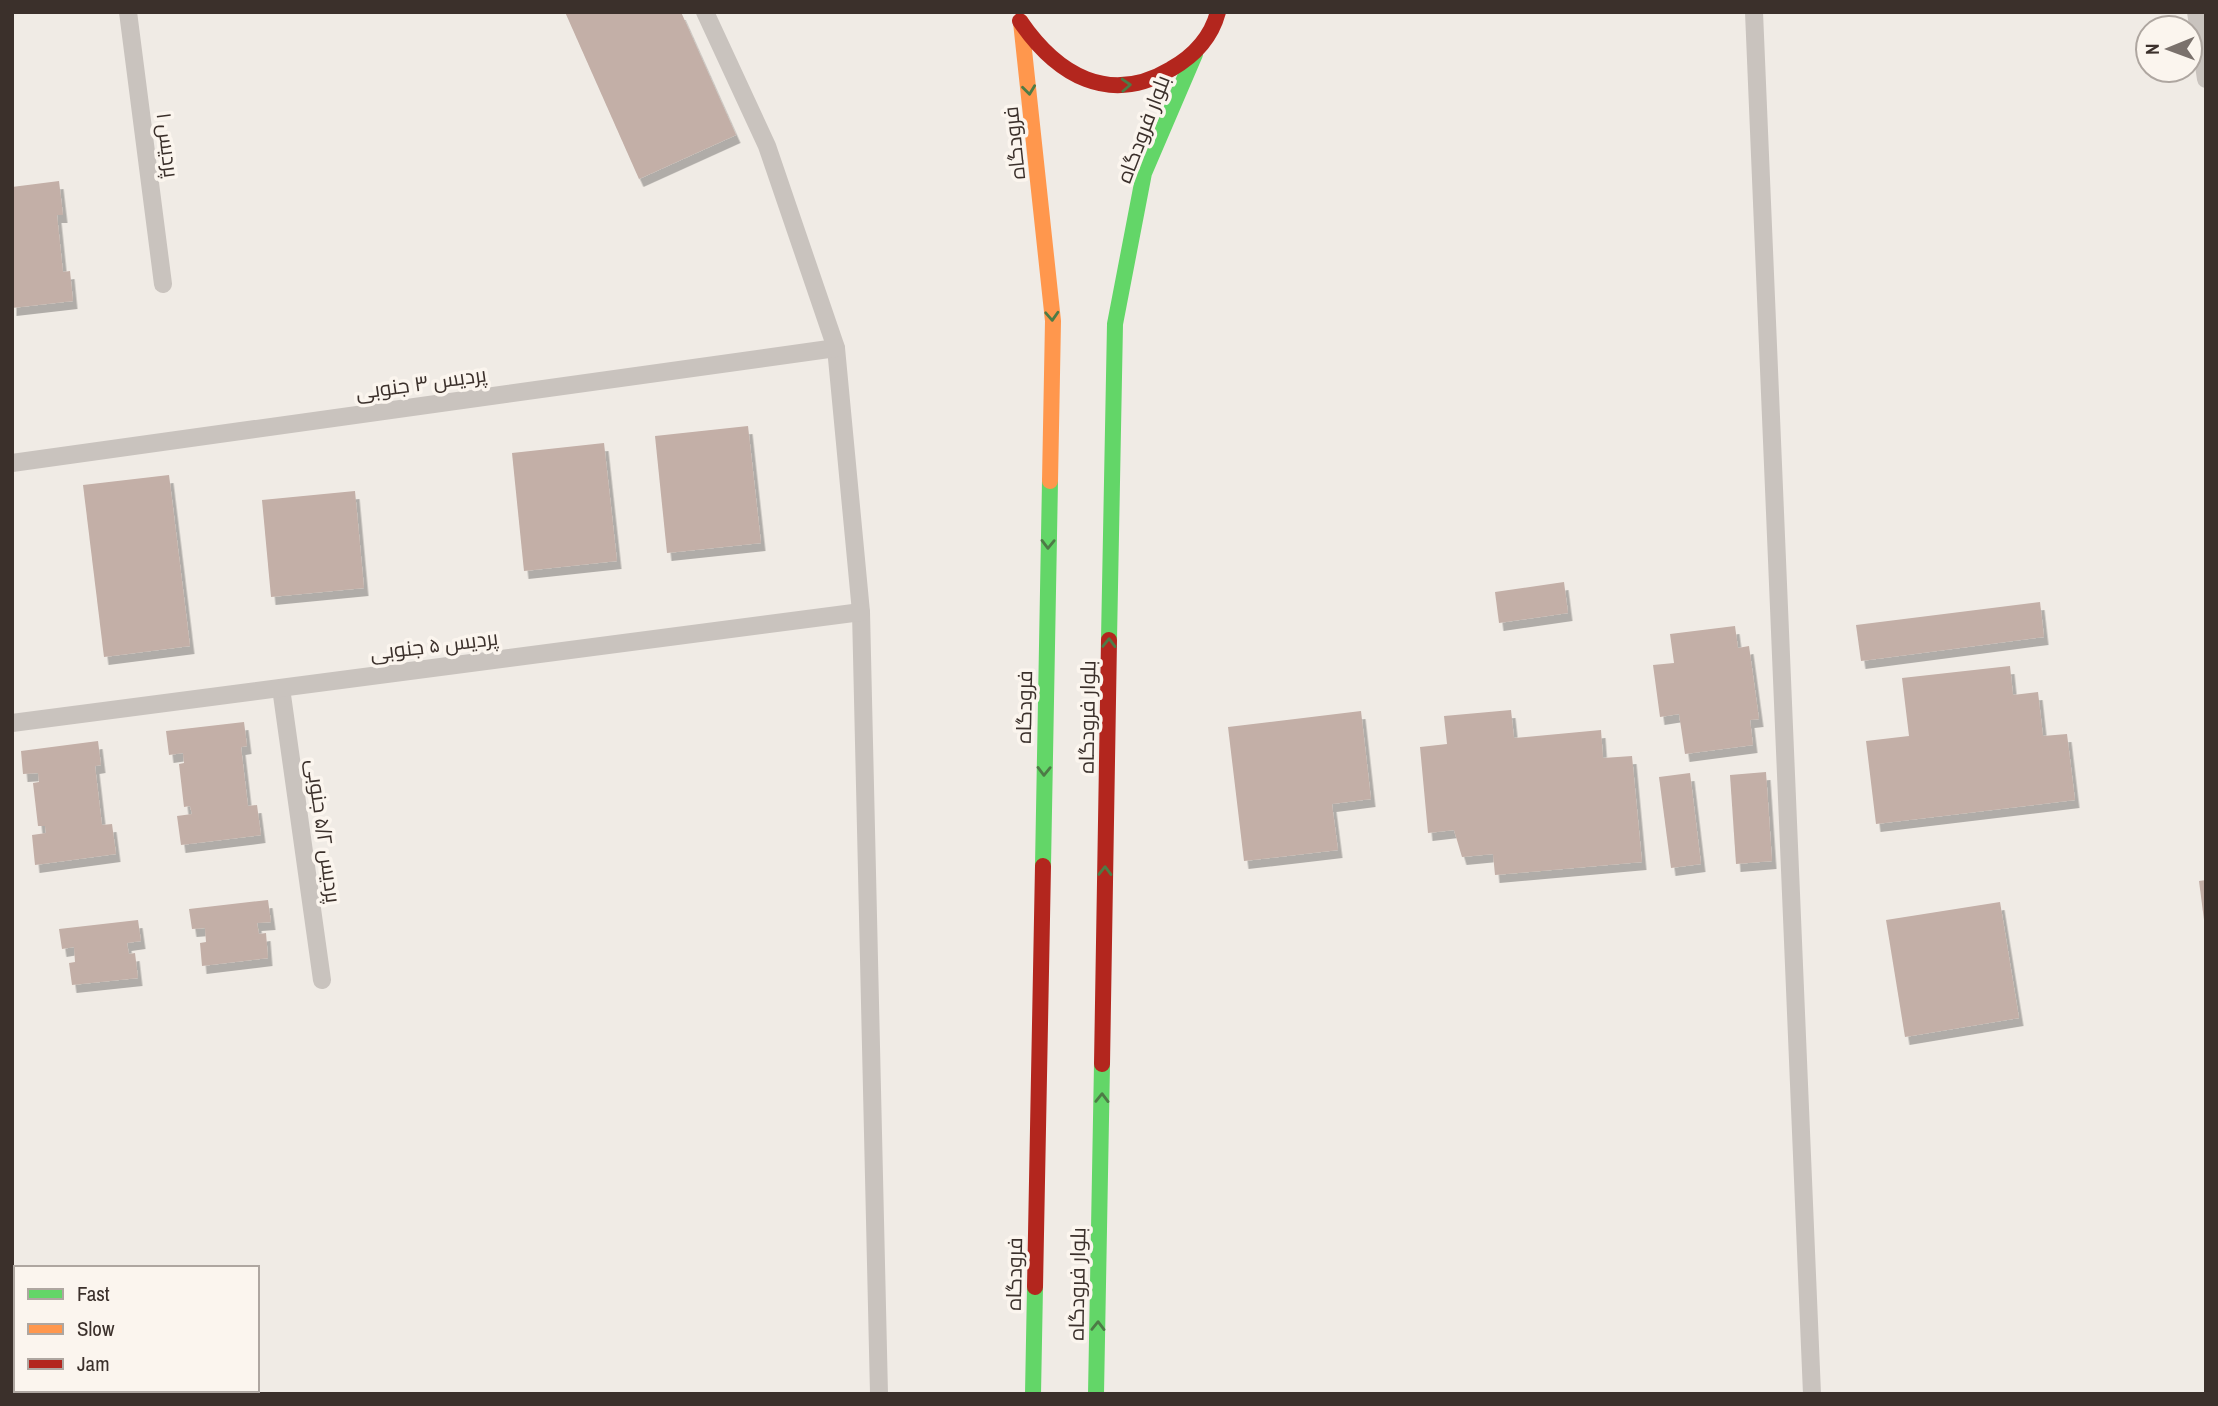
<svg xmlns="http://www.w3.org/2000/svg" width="2218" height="1406" viewBox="0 0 2218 1406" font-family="'Archivo Narrow',Cairo,sans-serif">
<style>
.building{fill:#c3afa7;filter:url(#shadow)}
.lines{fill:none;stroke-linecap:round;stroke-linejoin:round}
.lane{stroke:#c9c3be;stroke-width:18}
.fast{stroke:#63d668;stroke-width:16}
.slow{stroke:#ff974d;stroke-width:16}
.jam{stroke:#b3261e;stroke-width:16}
.oneway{stroke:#4d7b46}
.labels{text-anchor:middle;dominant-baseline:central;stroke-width:7;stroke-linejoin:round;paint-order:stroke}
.street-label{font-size:21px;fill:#3b302b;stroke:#fbf5ee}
</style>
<defs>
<filter id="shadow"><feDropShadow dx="4.5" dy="8" stdDeviation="0" flood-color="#0004"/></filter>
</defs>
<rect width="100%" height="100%" fill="#f0ebe5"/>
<g class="building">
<path d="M565 12H681L736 135 639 179Z"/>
<path d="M59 181 63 215H57L63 272 70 271 73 301 12 308V187Z"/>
<path d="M748 426 761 543 667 553 655 436Z"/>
<path d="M604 443 617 561 524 571 512 453Z"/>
<path d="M169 475 190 646 104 657 83 485Z"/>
<path d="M355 491 364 588 271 597 262 500Z"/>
<path d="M1564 582 1568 613 1499 623 1495 592Z"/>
<path d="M2040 602 2044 637 1861 661 1856 625Z"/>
<path d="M1735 626 1738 648 1749 646 1759 719 1750 720 1753 745 1685 754 1679 714 1660 717 1653 665 1674 663 1670 634Z"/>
<path d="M2010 666 2013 695 2038 692 2043 736 2067 734 2075 800 1876 824 1866 741 1909 736 1902 678Z"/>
<path d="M1511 710 1514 738 1601 730 1603 758 1632 756 1642 862 1495 875 1493 854 1462 857 1454 830 1428 833 1420 747 1447 744 1444 716Z"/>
<path d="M1361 711 1371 799 1332 804 1338 850 1244 861 1228 727Z"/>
<path d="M244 722 247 746 241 747 248 806 257 805 261 835 181 845 177 816 192 814 190 806 184 807 179 764 184 763 183 753 169 755 166 731Z"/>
<path d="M98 741 101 765 95 766 102 825 112 824 116 854 35 865 32 835 46 833 45 826H38L33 783 39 782 38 773 23 774 21 751Z"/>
<path d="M1766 772 1772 861 1736 864 1730 775Z"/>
<path d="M1690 773 1701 864 1671 868 1659 777Z"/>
<path d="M2206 880V920H2204L2199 881Z"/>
<path d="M268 900 271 922 257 923 259 934 266 933 268 958 202 966 200 943 206 942 205 928 192 929 189 909Z"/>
<path d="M2000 902 2019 1018 1905 1037 1886 920Z"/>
<path d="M138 920 141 941 127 943 129 954 135 953 138 978 72 985 69 963 75 962 74 947 62 949 59 929Z"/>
</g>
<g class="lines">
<g class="lane">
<path d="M128 12 163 284"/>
<path d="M705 12 767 146 836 348 861 612 879 1394"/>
<path d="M1754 12 1812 1394"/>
<path d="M2196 12 2206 79"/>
<path d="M12 463 836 348"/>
<path d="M281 688 322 980"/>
<path d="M12 723 861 612"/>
</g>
<g class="fast">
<path d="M1109 640 1115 324 1144 173 1195 54"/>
<path d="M1043 866 1050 481"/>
<path d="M1033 1394 1035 1287"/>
<path d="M1096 1394 1102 1064"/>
</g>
<path class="slow" d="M1021 22 1053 321 1050 481"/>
<g class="jam">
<path d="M1020 21C1057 75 1109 106 1171 69 1194 56 1211 38 1218 12"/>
<path d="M1102 1064 1109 640"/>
<path d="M1035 1287 1043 866"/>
</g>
</g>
<defs><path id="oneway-chevron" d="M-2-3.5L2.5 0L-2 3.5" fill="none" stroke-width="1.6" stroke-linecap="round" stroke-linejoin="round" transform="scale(1.75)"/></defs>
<g class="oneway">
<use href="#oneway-chevron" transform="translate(1126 85) rotate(-3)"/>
<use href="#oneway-chevron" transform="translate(1029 90) rotate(83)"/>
<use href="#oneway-chevron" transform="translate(1052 316) rotate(87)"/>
<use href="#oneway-chevron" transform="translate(1048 544) rotate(91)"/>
<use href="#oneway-chevron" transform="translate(1109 643) rotate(-89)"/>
<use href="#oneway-chevron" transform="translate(1044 771) rotate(91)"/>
<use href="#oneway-chevron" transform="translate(1105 871) rotate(-89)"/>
<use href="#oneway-chevron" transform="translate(1102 1098) rotate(-89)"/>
<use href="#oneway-chevron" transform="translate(1098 1326) rotate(-89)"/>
</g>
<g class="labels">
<g class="street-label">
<text transform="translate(1143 129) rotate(-69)">بلوار فرودگاه</text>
<text transform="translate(1014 143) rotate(-96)">فرودگاه</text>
<text transform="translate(168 145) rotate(83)">پردیس ۱</text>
<text transform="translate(421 383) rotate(-8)">پردیس ۳ جنوبی</text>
<text transform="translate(434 645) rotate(-7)">پردیس ۵ جنوبی</text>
<text transform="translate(1024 707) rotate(-89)">فرودگاه</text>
<text transform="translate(1087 717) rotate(-89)">بلوار فرودگاه</text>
<text transform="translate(324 831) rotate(82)">پردیس ۵/۲ جنوبی</text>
<text transform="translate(1014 1274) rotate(-89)">فرودگاه</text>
<text transform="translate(1077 1284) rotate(-89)">بلوار فرودگاه</text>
</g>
</g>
<rect width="2218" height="1406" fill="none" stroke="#3b302b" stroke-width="28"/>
<rect x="14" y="1266" width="245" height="126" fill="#fbf5ee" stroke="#aea6a0" stroke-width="2"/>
<rect x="28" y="1289" width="35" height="10" fill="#63d668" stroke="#aea6a0" stroke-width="2"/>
<text x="77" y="1301" font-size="21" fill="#3b302b">Fast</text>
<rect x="28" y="1324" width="35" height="10" fill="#ff974d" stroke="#aea6a0" stroke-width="2"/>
<text x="77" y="1336" font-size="21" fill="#3b302b">Slow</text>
<rect x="28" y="1359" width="35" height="10" fill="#b3261e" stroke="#aea6a0" stroke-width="2"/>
<text x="77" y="1371" font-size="21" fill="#3b302b">Jam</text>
<g transform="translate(2169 49) rotate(269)"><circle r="33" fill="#fbf5ee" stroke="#aea6a0" stroke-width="2"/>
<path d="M0-5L12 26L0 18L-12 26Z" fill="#7a716c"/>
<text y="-10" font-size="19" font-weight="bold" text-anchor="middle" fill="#3b302b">N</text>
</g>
</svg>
